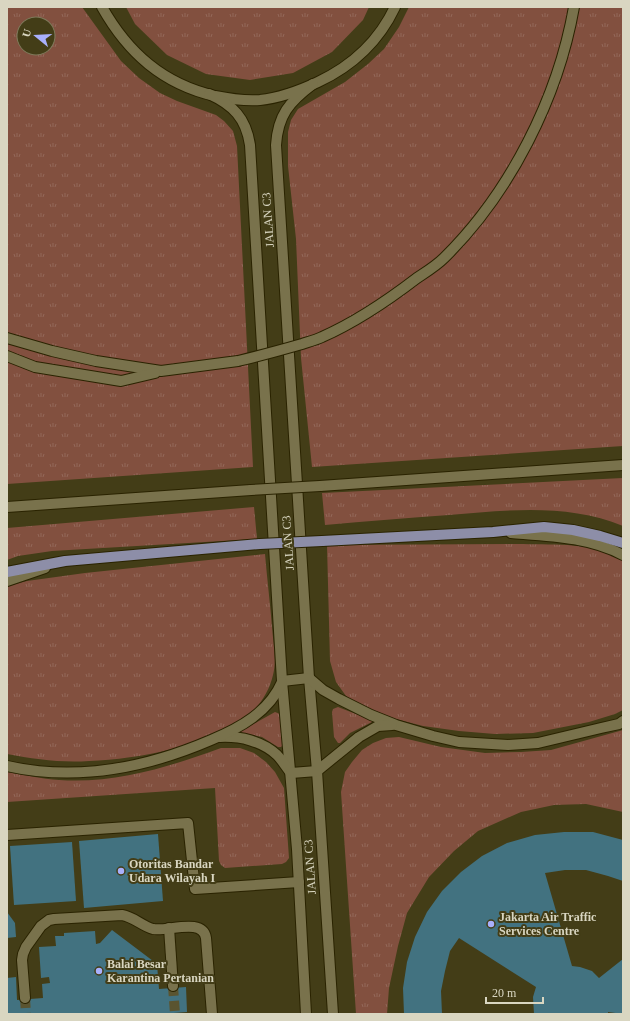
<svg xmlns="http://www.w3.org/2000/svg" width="630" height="1021" viewBox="0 0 630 1021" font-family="'Times New Roman',serif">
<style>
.grass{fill:url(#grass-tufts);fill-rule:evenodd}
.building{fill:#427280}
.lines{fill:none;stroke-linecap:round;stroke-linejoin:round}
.minor-tunnel{stroke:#5a5430;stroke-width:10;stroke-dasharray:10 5;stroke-linecap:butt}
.minor-casing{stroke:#2a2300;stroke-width:12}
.major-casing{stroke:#2a2300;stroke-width:12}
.minor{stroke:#79724c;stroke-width:10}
.major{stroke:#8d8ea8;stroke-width:10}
.minor-bridge-casing{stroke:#2a2300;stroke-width:12;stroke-linecap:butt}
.major-bridge-casing{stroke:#2a2300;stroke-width:12;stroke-linecap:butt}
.minor-bridge{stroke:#79724c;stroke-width:10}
.major-bridge{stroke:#8d8ea8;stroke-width:10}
.poi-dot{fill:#a9b0fc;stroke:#433d17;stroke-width:1.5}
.labels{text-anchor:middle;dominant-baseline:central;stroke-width:4;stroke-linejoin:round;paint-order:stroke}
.street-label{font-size:12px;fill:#d9d6c1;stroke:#433d17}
.poi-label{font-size:12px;font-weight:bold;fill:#d9d6c1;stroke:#433d17;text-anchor:start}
</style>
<defs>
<pattern id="grass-tufts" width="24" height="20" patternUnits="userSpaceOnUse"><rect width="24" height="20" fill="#82503f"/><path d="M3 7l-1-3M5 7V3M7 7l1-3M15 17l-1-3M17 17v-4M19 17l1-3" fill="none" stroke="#936859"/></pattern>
</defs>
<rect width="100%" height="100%" fill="#433d17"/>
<g class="grass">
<path d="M7 7H82L121 61 139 78 160 93 177 101 216 115 224 121 233 131 237 146 253 467 7 484ZM24 24H48V48H24Z"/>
<path d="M126 7H369L363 20 332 52 293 73 250 80 206 74 167 55 135 24Z"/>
<path d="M409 7H623V446L312 467 301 358 296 239 288 166V132L291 120 298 109 345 82 368 64 384 49 399 27Z"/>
<path d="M623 478V526C568 503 507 510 449 515 408 518 366 521 325 525L322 493Z"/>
<path d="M254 507 257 539 52 551 18 556 7 560V528Z"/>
<path d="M523 544C555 545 594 542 623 560V710L615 714 589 722 533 733 495 734 459 731 423 726 388 717 360 707 346 696 336 682 330 661 327 545Z"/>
<path d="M265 554C267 578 270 602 272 627 273 642 277 660 273 675 270 689 261 704 250 714 208 746 140 759 89 761 61 763 34 759 7 754V586L27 581 85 573Z"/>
<path d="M338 707 374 721 350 733 340 743H338L334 737 332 712 333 709Z"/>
<path d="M275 712 280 714 283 745 281 747H278L262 737 239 732Z"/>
<path d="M623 730V812L586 804 554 805 521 812 478 831 454 851 429 877 407 913 398 946 389 988 387 1014H356L341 792 345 772 352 762 362 750 373 743 386 738 399 737 441 747 485 753 521 752 551 750Z"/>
<path d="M221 748H240L254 753 266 762 275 772 284 788 289 858 286 862 282 864 225 868 221 865 219 861 215 788 7 802V772C24 775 42 779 59 780 115 784 169 767 221 748Z"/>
</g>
<g class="building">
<path d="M564 832H593L623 840V881L608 876 586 870H565L545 873 572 966 580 967 592 971 599 978 623 959V1014L608 1012V1014H534L533 997 536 987 459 938 450 951 445 971 441 991 442 1014H404L403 988 407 962 415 937 427 912 442 891 461 872 482 856 507 843 535 835Z"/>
<path d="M158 834 163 901 84 908 79 841Z"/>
<path d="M72 842 76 901 14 905 10 846Z"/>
<path d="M7 912 15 923 16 937 7 938Z"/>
<path d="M112 930 157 964 159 989 186 987 187 1012 161 1014H45L44 1013 7 1014V978L16 977 17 1000 43 998 42 984 50 983 49 977 41 978 39 947 56 946 55 936H64V933L95 931 96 944 100 943Z"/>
</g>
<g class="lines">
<g class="minor-tunnel">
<path d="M173 986 175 1014"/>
<path d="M25 998 26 1014"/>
</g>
<defs>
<g id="minor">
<path d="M102 7C128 53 163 84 215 96 230 99 246 101 260 100 280 98 301 90 318 82 352 66 379 41 395 7"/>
<path d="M313 84C289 102 278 115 276 145L309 678 317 771 333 1014"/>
<path d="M209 94C233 105 246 118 250 145L282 681 297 849 306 1014"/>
<path d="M7 338 52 351 96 361 161 371 238 361"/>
<path d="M7 356 35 367 121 381 155 373"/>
<path d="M320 486 623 465"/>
<path d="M7 507 251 490"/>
<path d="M511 533C549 536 589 537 623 555"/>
<path d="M7 581 45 568"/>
<path d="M282 681 309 678 323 690 339 699 371 715 396 725 433 736 459 742 508 745 538 743 601 728 619 724 623 721"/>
<path d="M220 737C240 736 262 741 277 755 282 760 286 767 291 773"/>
<path d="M7 766C78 782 146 768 211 740 240 728 269 712 282 682"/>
<path d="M291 773 317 771 359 737 378 726 392 725"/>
<path d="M7 835 188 823 195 889 299 882"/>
<path d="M169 928 173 986"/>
<path d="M25 998 22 960 23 954 26 947 41 926 49 920 54 919 122 915C134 917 142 926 153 929 167 932 203 917 206 938L212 1014"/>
</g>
<g id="major">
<path d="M322 541 493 532 544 527 573 530 600 536 623 543"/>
<path d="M7 572 65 561 260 544"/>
</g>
</defs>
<use href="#minor" class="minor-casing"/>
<use href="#major" class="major-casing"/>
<use href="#minor" class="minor"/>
<use href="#major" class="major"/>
<defs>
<g id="minor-bridge">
<path d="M238 361C259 356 281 350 302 344 308 342 316 340 322 337 356 322 387 301 417 278 426 272 436 266 444 258 510 193 558 98 574 7"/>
<path d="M251 490 320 486"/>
</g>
<path id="major-bridge" d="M260 544 322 541"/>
</defs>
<use href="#minor-bridge" class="minor-bridge-casing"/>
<use href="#major-bridge" class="major-bridge-casing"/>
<use href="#minor-bridge" class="minor-bridge"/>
<use href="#major-bridge" class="major-bridge"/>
</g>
<g class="poi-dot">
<circle cx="121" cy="871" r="4"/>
<circle cx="491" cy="924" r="4"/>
<circle cx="99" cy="971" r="4"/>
</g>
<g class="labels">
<g class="street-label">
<text transform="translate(268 220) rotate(-94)">JALAN C3</text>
<text transform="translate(288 543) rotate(-94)">JALAN C3</text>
<text transform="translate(310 867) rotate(-94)">JALAN C3</text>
</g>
<g class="poi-label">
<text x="129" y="864">Otoritas Bandar<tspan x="129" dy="14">Udara Wilayah I</tspan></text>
<text x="499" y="917">Jakarta Air Traffic<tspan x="499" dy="14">Services Centre</tspan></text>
<text x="107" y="964">Balai Besar<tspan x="107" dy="14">Karantina Pertanian</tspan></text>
</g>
</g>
<rect width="630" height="1021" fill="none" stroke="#d9d6c1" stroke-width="16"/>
<g transform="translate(36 36) rotate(288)"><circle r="19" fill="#433d17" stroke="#7f7a5b"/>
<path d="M0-3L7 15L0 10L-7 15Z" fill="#a9b0fc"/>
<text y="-6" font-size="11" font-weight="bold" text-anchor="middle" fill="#d9d6c1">U</text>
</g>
<path d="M486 997v6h57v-6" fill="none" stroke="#d9d6c1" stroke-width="2"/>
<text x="492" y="997" font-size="12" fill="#d9d6c1" stroke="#433d17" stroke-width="3" paint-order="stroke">20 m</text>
</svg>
